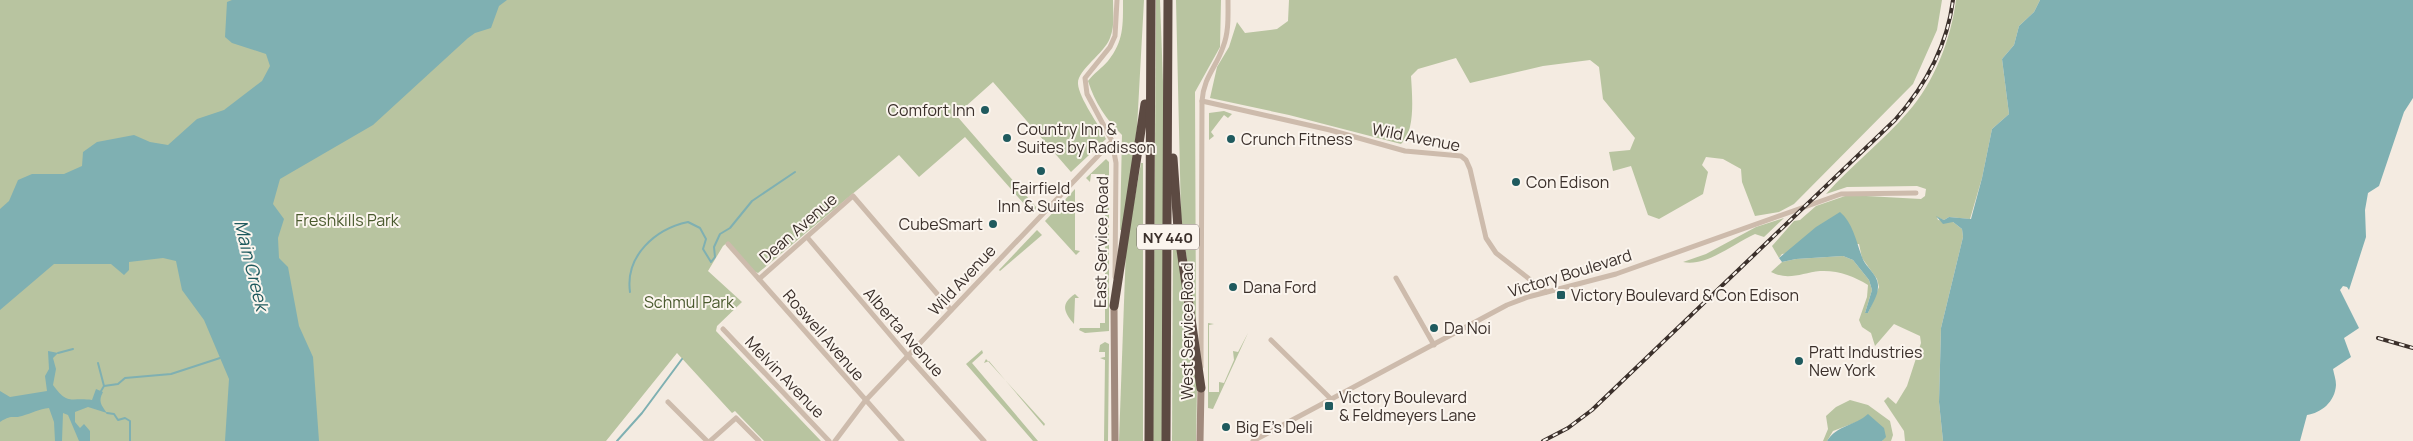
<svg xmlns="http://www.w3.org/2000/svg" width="2413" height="441" viewBox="0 0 2413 441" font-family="Manrope,sans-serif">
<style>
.green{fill:#b8c4a0}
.water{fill:#7fb0b2}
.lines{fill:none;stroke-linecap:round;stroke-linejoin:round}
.stream{stroke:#7fb0b2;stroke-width:2}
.street{stroke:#cdbbac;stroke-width:5}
.secondary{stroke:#a18a7d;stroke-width:7}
.highway{stroke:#5c4a42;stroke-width:9}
.rail-casing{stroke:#3b302b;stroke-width:4}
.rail{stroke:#fbf5ee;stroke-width:2;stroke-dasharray:5.5;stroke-linecap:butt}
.poi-dot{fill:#1f5a5e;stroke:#fbf5ee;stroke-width:2}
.labels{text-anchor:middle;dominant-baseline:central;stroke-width:4;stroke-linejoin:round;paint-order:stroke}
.shield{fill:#fbf5ee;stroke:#756b66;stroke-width:1}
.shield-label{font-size:15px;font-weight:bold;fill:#3b302b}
.poi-label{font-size:16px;fill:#3b302b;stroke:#fbf5ee;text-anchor:start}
.street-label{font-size:16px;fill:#3b302b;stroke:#fbf5ee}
.park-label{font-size:16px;fill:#4a5a2e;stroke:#fbf5ee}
.water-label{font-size:18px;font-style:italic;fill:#1f5a5e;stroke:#fbf5ee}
</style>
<rect width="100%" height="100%" fill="#f4ebe1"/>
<g class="green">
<path d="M0 0H1113C1113 12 1115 26 1110 38 1104 54 1077 70 1078 84 1079 98 1099 125 1106 139L1071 172 993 82 956 115 1037 208 1032 213 965 137 919 177 899 155 758 273 753 271 728 242 723 246 708 271 742 302 717 326 716 331 821 441H764L735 411 732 413 677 353 606 441H0Z"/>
<path d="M1123 0H1144L1137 128 1123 230H1120L1122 135C1106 119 1095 103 1088 81 1094 73 1102 68 1108 61 1124 41 1123 25 1123 0Z"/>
<path d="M1156 0H1160L1164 110 1162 441H1153Z"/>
<path d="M1176 0H1221L1220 47 1195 92 1196 327 1181 216Z"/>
<path d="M1289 0H1942L1937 30 1913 84 1794 204 1779 212 1755 216 1742 182 1741 169 1723 159 1706 157 1702 165 1708 172 1703 194 1659 219 1648 215 1631 166 1613 171 1609 152 1630 150 1635 138 1603 99 1599 67 1590 60 1543 66 1470 83 1456 58 1418 69 1411 76C1412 94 1416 131 1401 144L1289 115 1210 98 1217 67 1229 47 1237 22 1245 33 1277 29 1288 21Z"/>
<path d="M1956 0H2040L2034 12 2019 26 2014 45 2002 59 2009 114 1992 129 1982 178 1970 219 1949 217 1944 220 1937 217 1938 220 1953 222 1962 229 1963 237 1941 328 1939 402 1943 441H1905L1904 431 1884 401 1888 397 1896 404 1907 386 1921 343 1920 336 1894 324 1875 346 1871 333 1862 327 1859 320 1867 297 1868 285C1854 276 1838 270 1820 271 1802 273 1788 281 1771 272L1782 262 1796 259 1843 256 1853 260 1869 280 1872 290 1865 313H1868L1879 287 1877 279 1862 258 1859 244 1782 254 1779 258 1772 246 1794 221 1800 220 1816 206 1848 195 1921 199 1925 196 1926 189 1917 186 1847 187 1826 194C1852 165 1883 141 1908 112 1934 83 1951 39 1956 0Z"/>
<path d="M1224 111 1232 114 1228 118 1224 115 1211 132 1214 136 1209 140V113Z"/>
<path d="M1106 159 1109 162V331L1085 333 1079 330 1080 328H1100V323H1105V174H1091L1090 182 1086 178Z"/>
<path d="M1141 163H1143V441H1119L1126 247Z"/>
<path d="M1075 189V250L1080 251 1076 255 1045 221Z"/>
<path d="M1784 218 1764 237 1755 234C1734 243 1707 267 1683 262L1706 254 1756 227Z"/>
<path d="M1037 230 1042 235 1000 271 999 270Z"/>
<path d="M1173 242H1176L1197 388 1196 441H1172Z"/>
<path d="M1075 294 1079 298H1075L1074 324C1064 312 1060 304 1075 294Z"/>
<path d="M1208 323 1214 324 1209 325V392H1219V382L1224 383 1234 360 1233 351 1238 352 1248 333 1213 409 1208 408Z"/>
<path d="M1105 342 1109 344 1108 441H1104L1105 360 1100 358 1105 357V352H1099L1100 345Z"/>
<path d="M982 350 983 353 972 363 1038 441H1033L966 364Z"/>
<path d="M986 359 1045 424 1044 426 989 361 984 363Z"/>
<path d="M1850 400 1868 405 1890 421 1893 435 1891 441H1882L1885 436 1862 420 1833 431 1827 441H1823L1828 429 1826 416 1836 407Z"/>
</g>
<g class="water">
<path d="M232 0H507L499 6 491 28 475 33 468 38 373 125 280 179 273 204 284 219 278 238 279 258 288 267 299 326 313 357 319 441H225L229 379 204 320 182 290 176 261 163 258 129 262V270L124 275 111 264H54L0 310V209L9 201 18 180 32 174H64L82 166 83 152 97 142 134 135 150 142 168 145 197 119 224 110 262 81 270 66 266 54 232 43 225 37 227 2Z"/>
<path d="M2040 0H2413V98L2404 112 2379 186 2368 193 2365 210 2366 237 2349 290 2347 287 2343 286 2340 290 2359 328 2344 338 2351 357 2333 369C2334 374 2336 380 2336 385 2335 402 2321 413 2307 415L2300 441H1943L1939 402 1941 328 1963 237 1962 229 1953 222 1943 224 1936 216 1944 220 1949 217 1971 219 1982 178 1992 129 2009 114 2002 59 2014 45 2019 26 2034 12Z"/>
<path d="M1840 212C1853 223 1856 241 1862 257 1865 267 1879 275 1878 287 1878 296 1871 306 1868 313H1865L1872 290 1869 280 1853 260 1843 256 1796 259 1782 262 1779 258 1816 227Z"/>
<path d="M48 351 58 353 53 358 56 369 53 385C68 406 71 397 92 400L96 389 103 392C98 401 101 405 107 413L88 407 75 412V422L80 428 84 424 90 431V441H79L68 415 63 413 62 441H55L54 422 49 408C39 409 32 413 22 416 12 419 13 414 0 422V391L10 397 47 391 45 376 49 369Z"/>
<path d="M1868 414 1884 428 1886 437 1882 441H1827C1837 425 1855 426 1868 414Z"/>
</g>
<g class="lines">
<g class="stream">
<path d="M630 292C625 256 655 229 688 222L700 228 706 239 703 249 711 262 715 257 714 247 720 234 730 228 752 201 795 172"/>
<path d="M58 353 73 349"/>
<path d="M98 363 104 386 101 391"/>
<path d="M104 386 118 384 125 378 171 374 220 358"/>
<path d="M107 413 114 414 118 420 125 418 130 421V441"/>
<path d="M617 441 642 413 682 359"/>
</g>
<g class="street">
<path d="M1202 101 1330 130 1405 151 1461 156 1466 160 1470 169 1486 238 1496 253 1546 292"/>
<path d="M807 237 908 356 984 441"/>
<path d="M728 244 902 441"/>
<path d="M1115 277 1116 163 1112 141 1087 94 1085 78 1110 47 1115 36 1117 0"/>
<path d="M1396 278 1434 345"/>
<path d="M759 279 853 196 951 310"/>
<path d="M723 329 829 441"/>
<path d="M1271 340 1331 399"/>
<path d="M1201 367 1202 101C1204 76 1216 68 1223 47 1229 32 1228 16 1228 0"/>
<path d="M668 402 707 441"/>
<path d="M710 441 736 418 759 441"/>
<path d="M835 441 865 401 1112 141"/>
<path d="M1253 441 1507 305 1528 297 1616 274 1841 194 1916 193"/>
</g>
<g class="secondary">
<path d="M1114 306 1115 441"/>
<path d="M1200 441 1201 388"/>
</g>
<g class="highway">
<path d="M1173 158 1178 229 1201 388"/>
<path d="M1114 306 1145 104"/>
<path d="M1149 441 1151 0"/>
<path d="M1166 441 1168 0"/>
</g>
<defs>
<g id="rail">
<path d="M2378 338 2413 348"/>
<path d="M1543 441 1568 428 1592 410 1895 120C1926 85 1947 47 1953 0"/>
</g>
</defs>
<use href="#rail" class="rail-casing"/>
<use href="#rail" class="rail"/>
</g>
<g class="poi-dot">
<circle cx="985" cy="110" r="5"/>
<circle cx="1007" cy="138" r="5"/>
<circle cx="1231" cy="139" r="5"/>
<circle cx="1041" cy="171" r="5"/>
<circle cx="1516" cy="182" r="5"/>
<circle cx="993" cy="224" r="5"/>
<circle cx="1233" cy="287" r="5"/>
<rect x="1556" y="290" width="10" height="10" rx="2.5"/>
<circle cx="1434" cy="328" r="5"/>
<circle cx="1799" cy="361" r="5"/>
<rect x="1324" y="401" width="10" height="10" rx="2.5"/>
<circle cx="1226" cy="427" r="5"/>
</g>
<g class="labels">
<rect class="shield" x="1137" y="224.5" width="62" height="25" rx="4"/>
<g class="shield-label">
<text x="1168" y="237">NY 440</text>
</g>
<g class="poi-label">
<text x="975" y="110" text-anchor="end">Comfort Inn</text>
<text x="1017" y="129">Country Inn &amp;<tspan x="1017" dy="18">Suites by Radisson</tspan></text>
<text x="1241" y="139">Crunch Fitness</text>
<text x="1526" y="182">Con Edison</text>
<text x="1041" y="188" text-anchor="middle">Fairfield<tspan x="1041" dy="18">Inn &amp; Suites</tspan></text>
<text x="983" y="224" text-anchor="end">CubeSmart</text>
<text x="1243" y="287">Dana Ford</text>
<text x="1571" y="295">Victory Boulevard &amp; Con Edison</text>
<text x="1444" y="328">Da Noi</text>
<text x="1809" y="352">Pratt Industries<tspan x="1809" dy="18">New York</tspan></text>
<text x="1339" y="397">Victory Boulevard<tspan x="1339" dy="18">&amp; Feldmeyers Lane</tspan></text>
<text x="1236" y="427">Big E's Deli</text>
</g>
<g class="street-label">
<text transform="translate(1416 137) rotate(11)">Wild Avenue</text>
<text transform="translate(798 228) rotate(-41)">Dean Avenue</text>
<text transform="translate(1101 242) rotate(-89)">East Service Road</text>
<text transform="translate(1570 273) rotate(-17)">Victory Boulevard</text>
<text transform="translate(962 280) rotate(-47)">Wild Avenue</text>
<text transform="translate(1187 331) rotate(-90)">West Service Road</text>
<text transform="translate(904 332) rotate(49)">Alberta Avenue</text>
<text transform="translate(824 335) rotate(49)">Roswell Avenue</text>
<text transform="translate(785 377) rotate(46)">Melvin Avenue</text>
</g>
<g class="park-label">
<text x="347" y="220">Freshkills Park</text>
<text x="689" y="302">Schmul Park</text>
</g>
<g class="water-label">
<text transform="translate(252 265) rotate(76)">Main Creek</text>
</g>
</g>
</svg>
